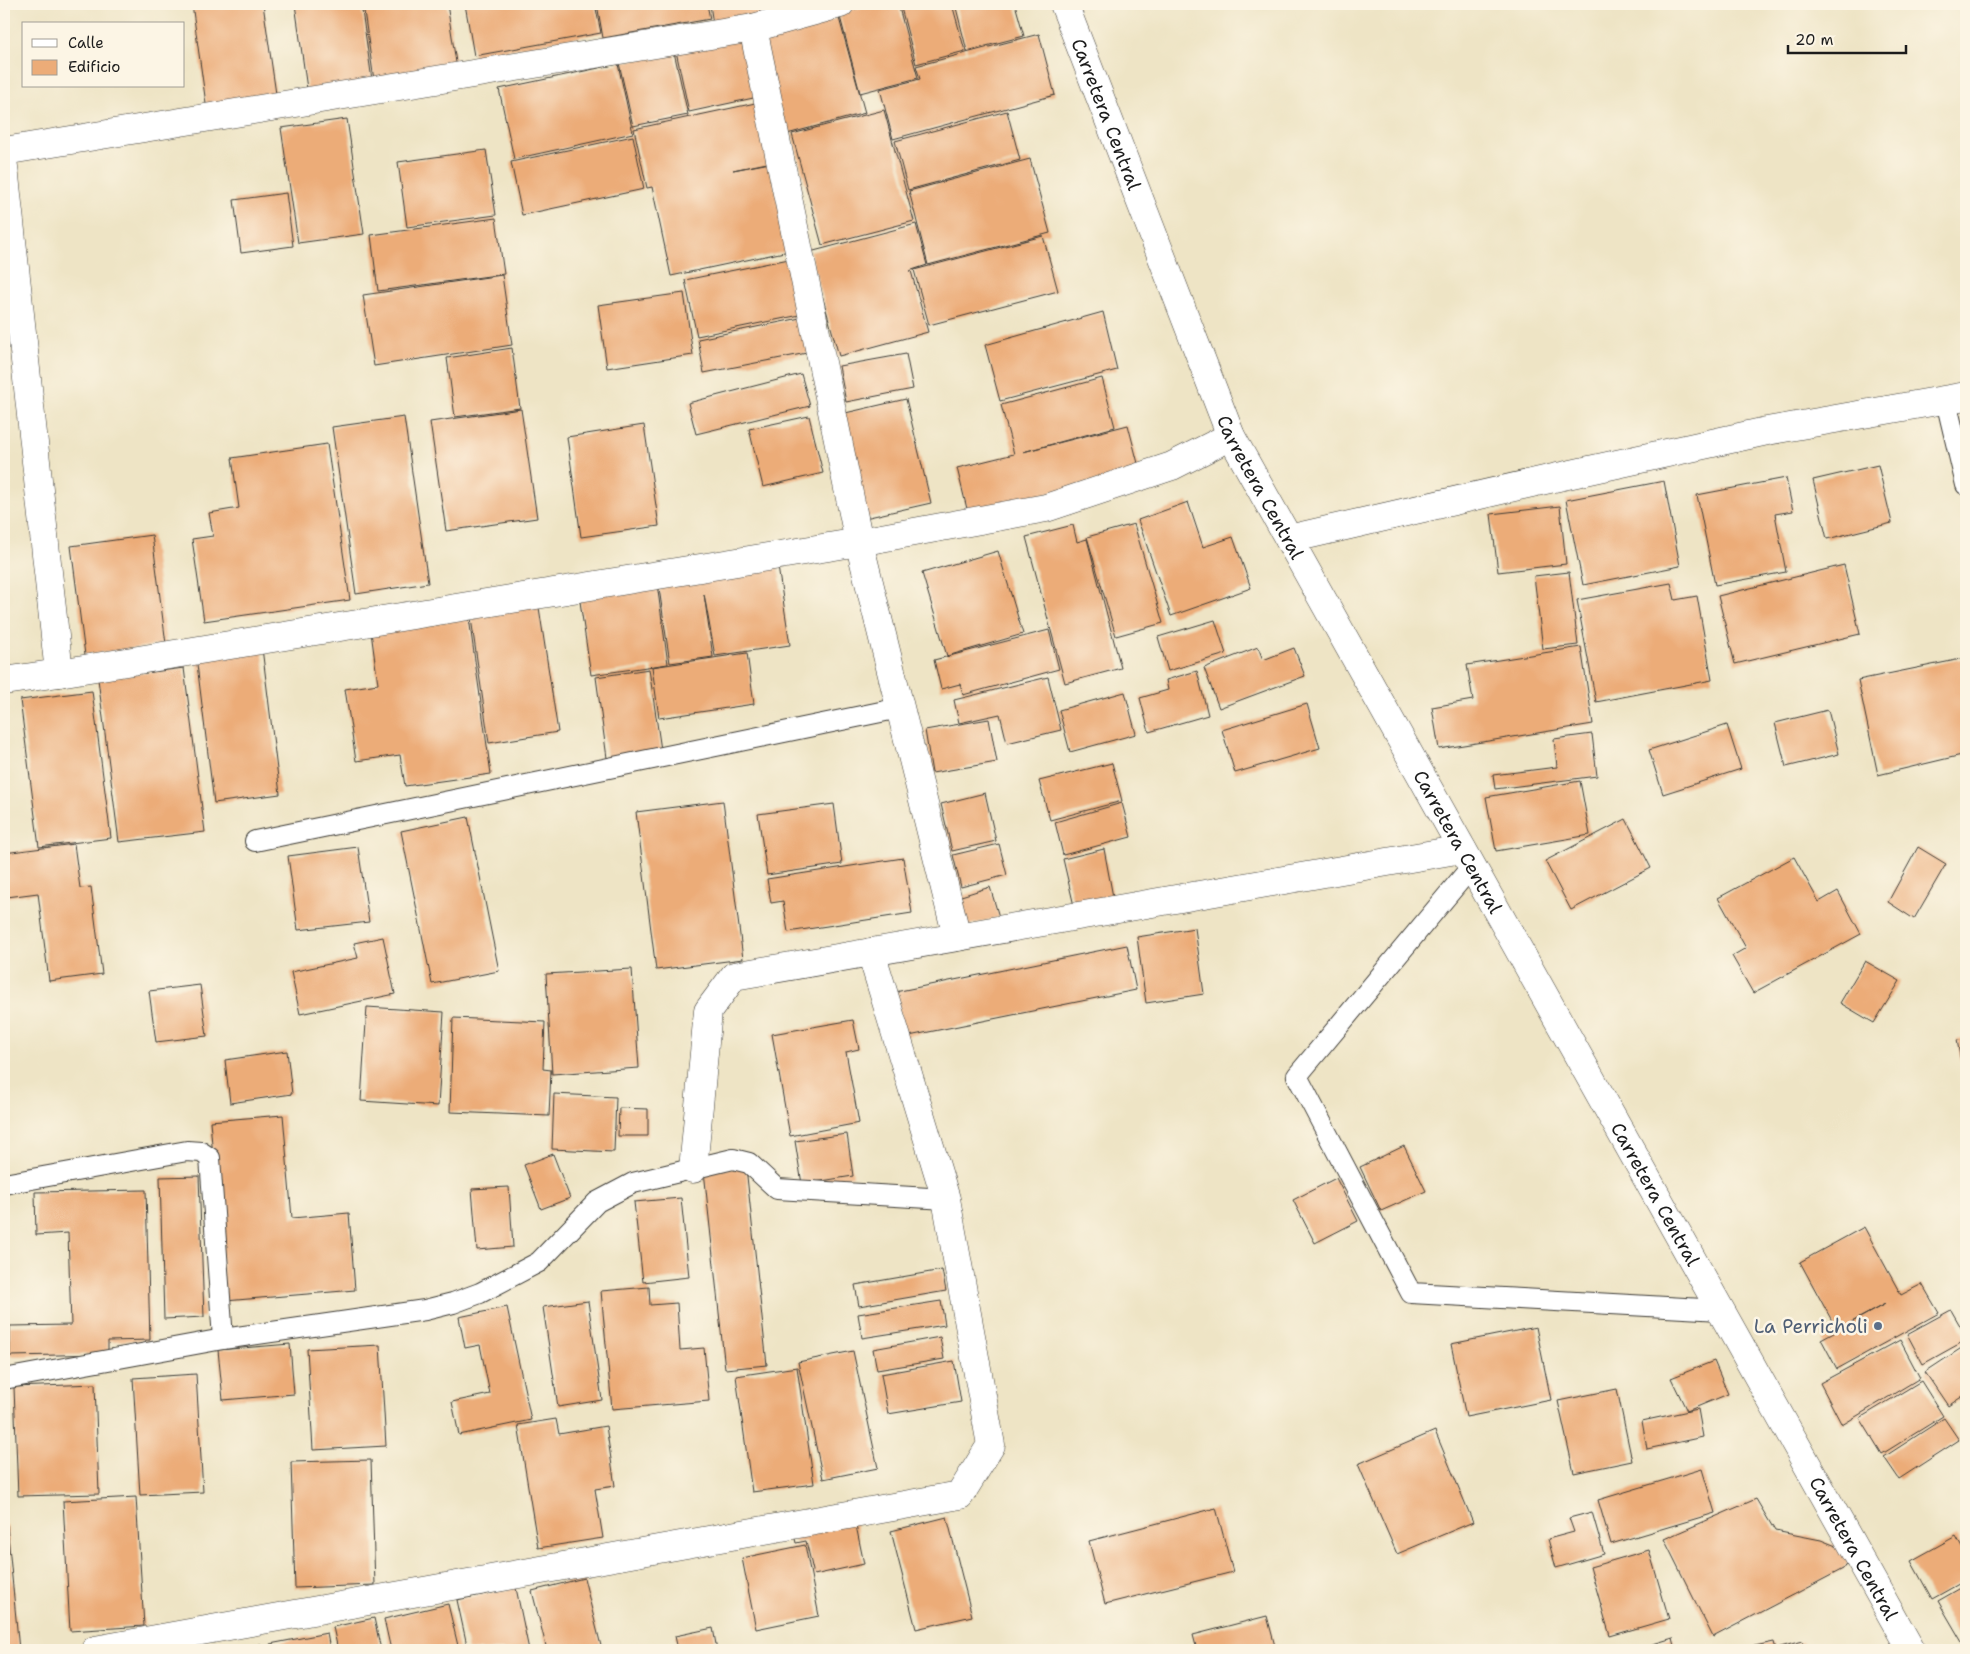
<svg xmlns="http://www.w3.org/2000/svg" width="1970" height="1654" viewBox="0 0 1970 1654" font-family="'Shantell Sans',sans-serif">
<style>
.building{fill:#ecac78}
.lines{fill:none;stroke-linecap:round;stroke-linejoin:round}
.service-casing{stroke:#3c3a35;stroke-width:22}
.minor-casing{stroke:#3c3a35;stroke-width:29}
.trunk-casing{stroke:#3c3a35;stroke-width:29}
.service{stroke:#fff;stroke-width:20}
.minor{stroke:#fff;stroke-width:28}
.trunk{stroke:#fff;stroke-width:28}
.service-dot{fill:#5c6f8a;stroke:#fcf5e5;stroke-width:2}
.labels{text-anchor:middle;dominant-baseline:central;stroke-width:5;stroke-linejoin:round;paint-order:stroke}
.street-label{font-size:19px;fill:#1c1c1c;stroke:#fcf5e5}
.service-label{font-size:19px;fill:#4e5e75;stroke:#fcf5e5;text-anchor:end}
</style>
<rect width="100%" height="100%" fill="#fcf5e5"/>
<filter id="ink" filterUnits="userSpaceOnUse"><feTurbulence type="fractalNoise" baseFrequency=".02" numOctaves="2"/><feDisplacementMap in="SourceGraphic" scale="10" xChannelSelector="R" yChannelSelector="G"/><feConvolveMatrix kernelMatrix="1 2 1 2 8 2 1 2 1" color-interpolation-filters="sRGB"/></filter>
<filter id="wash" filterUnits="userSpaceOnUse"><feTurbulence type="fractalNoise" baseFrequency=".0096" numOctaves="4" result="noise"/><feDisplacementMap in="SourceGraphic" scale="20" xChannelSelector="R" yChannelSelector="G"/><feGaussianBlur stdDeviation="1.12" result="paint"/><feColorMatrix in="noise" values="0 0 0 0 0 0 0 0 0 0 0 0 0 0 0 0 0 1.4 0 .05"/><feComposite in="paint" operator="in"/></filter>
<g filter="url(#wash)">
<rect width="100%" height="100%" fill="#eee4c5"/>
<g id="blocks">
<g class="building">
<path d="M192 4H263L277 101 207 111Z"/>
<path d="M295 4H361L374 94 309 103Z"/>
<path d="M363 4H447L459 82 376 94Z"/>
<path d="M465 4H595L601 33 474 56Z"/>
<path d="M597 4H707L710 19 603 38Z"/>
<path d="M710 4H759L761 18 713 25Z"/>
<path d="M875 4H898L918 78 860 93 839 13Z"/>
<path d="M900 4H952L965 51 916 64Z"/>
<path d="M955 4H1015L1024 36 967 51Z"/>
<path d="M839 18 865 113 787 134 761 38Z"/>
<path d="M1039 34 1055 95 893 139 880 89 920 79 916 66Z"/>
<path d="M745 36 758 97 689 112 676 51Z"/>
<path d="M674 52 688 115 633 126 619 63Z"/>
<path d="M618 64 633 133 514 159 499 89Z"/>
<path d="M760 102 772 162 733 170 770 163 789 251 671 276 652 187 647 188 634 129Z"/>
<path d="M884 110 914 221 822 245 792 134Z"/>
<path d="M1007 111 1020 160 908 190 895 141Z"/>
<path d="M347 119 364 234 298 243 281 128Z"/>
<path d="M633 136 644 189 522 215 511 162Z"/>
<path d="M486 150 496 215 407 227 398 162Z"/>
<path d="M1030 159 1050 233 928 265 909 191Z"/>
<path d="M286 193 293 246 241 253 234 200Z"/>
<path d="M496 218 504 274 378 291 371 235Z"/>
<path d="M916 224 927 265 909 271H911L928 332 839 356 810 252Z"/>
<path d="M1043 236 1058 291 929 325 914 270Z"/>
<path d="M794 258 805 314 697 336 685 280Z"/>
<path d="M502 275 512 345 374 366 363 295Z"/>
<path d="M684 293 693 355 607 368 598 305Z"/>
<path d="M1103 312 1117 370 1000 401 985 345Z"/>
<path d="M805 317 812 352 704 373 698 339Z"/>
<path d="M512 348 520 408 455 417 447 358Z"/>
<path d="M906 354 913 389 846 402 839 366Z"/>
<path d="M801 374 810 406 696 434 688 403Z"/>
<path d="M1102 378 1115 427 1023 452 1128 425 1140 471 968 513 957 468 1014 454 1001 405Z"/>
<path d="M906 399 931 503 865 518 841 414Z"/>
<path d="M521 409 537 518 446 531 430 422Z"/>
<path d="M809 416 823 473 763 487 749 429Z"/>
<path d="M404 417 428 583 356 594 332 427Z"/>
<path d="M644 425 659 526 581 537 567 437Z"/>
<path d="M327 444 350 600 204 621 192 539 213 536 209 513 239 508 232 458Z"/>
<path d="M1878 465 1892 523 1827 539 1813 480Z"/>
<path d="M1786 478 1793 511 1775 514 1786 572 1715 585 1697 495Z"/>
<path d="M1664 481 1680 566 1583 585 1566 500Z"/>
<path d="M1188 502 1203 547 1233 537 1251 588 1171 616 1138 520Z"/>
<path d="M1560 506 1566 564 1498 572 1491 514Z"/>
<path d="M1134 524 1163 623 1116 636 1087 537Z"/>
<path d="M1073 525 1077 542 1087 539 1121 668 1065 683 1026 537Z"/>
<path d="M152 535 166 644 85 655 71 546Z"/>
<path d="M998 551 1023 634 947 656 922 573Z"/>
<path d="M777 560 790 645 715 656 704 594 713 657 670 663 658 581Z"/>
<path d="M1844 565 1860 634 1735 664 1718 596Z"/>
<path d="M1569 572 1578 645 1543 649 1534 576Z"/>
<path d="M1671 583 1675 600 1697 596 1712 680 1596 702 1577 600Z"/>
<path d="M657 584 668 664 591 675 579 595Z"/>
<path d="M538 601 558 732 489 743 470 611Z"/>
<path d="M469 618 491 774 405 786 400 755 356 761 345 689 378 684 371 632Z"/>
<path d="M1215 620 1226 654 1168 671 1158 637Z"/>
<path d="M1049 630 1059 669 963 695 960 684 941 689 934 660Z"/>
<path d="M1258 647 1263 660 1294 648 1305 676 1219 708 1204 668Z"/>
<path d="M1581 647 1593 724 1439 749 1432 707 1473 700 1467 665Z"/>
<path d="M262 648 280 794 214 803 196 656Z"/>
<path d="M747 653 754 704 659 718 652 667Z"/>
<path d="M1966 658V754L1878 775 1858 680Z"/>
<path d="M184 668 205 832 119 842 98 679Z"/>
<path d="M649 669 661 750 607 758 596 677Z"/>
<path d="M1197 671 1208 715 1149 732 1140 698 1168 690 1166 680Z"/>
<path d="M1048 677 1061 730 1007 743 1000 714 959 723 954 700Z"/>
<path d="M92 691 111 838 39 847 20 700Z"/>
<path d="M1125 692 1136 734 1070 752 1059 710Z"/>
<path d="M1307 704 1320 748 1235 773 1222 730Z"/>
<path d="M1828 710 1839 754 1786 767 1775 723Z"/>
<path d="M989 719 997 762 932 773 925 730Z"/>
<path d="M1727 725 1741 769 1663 794 1649 750Z"/>
<path d="M1592 734 1597 776 1495 789 1493 775 1557 767 1554 739Z"/>
<path d="M4 753 7 770 4 771Z"/>
<path d="M1112 763 1122 801 1050 820 1039 781Z"/>
<path d="M1580 781 1590 835 1496 851 1486 797Z"/>
<path d="M985 793 996 841 952 851 941 804Z"/>
<path d="M723 801 743 959 656 970 636 812Z"/>
<path d="M1122 803 1131 837 1063 855 1055 822Z"/>
<path d="M834 804 842 864 767 875 758 814Z"/>
<path d="M468 817 499 971 432 984 401 831Z"/>
<path d="M1626 819 1651 868 1571 910 1545 861Z"/>
<path d="M74 844 80 888 91 887 102 974 49 981 38 893 7 897 4 876V853Z"/>
<path d="M999 844 1007 875 961 887 953 855Z"/>
<path d="M358 847 369 922 298 930 288 856Z"/>
<path d="M1918 847 1946 864 1914 919 1888 902Z"/>
<path d="M1104 849 1113 897 1074 906 1063 859Z"/>
<path d="M1794 857 1819 902 1838 891 1861 934 1753 993 1732 956 1746 948 1718 898Z"/>
<path d="M903 858 912 913 788 932 783 901 771 903 767 879Z"/>
<path d="M990 887 999 917 966 926 958 897Z"/>
<path d="M1195 928 1204 994 1146 1003 1137 937Z"/>
<path d="M383 937 395 994 300 1014 291 972 358 958 354 943Z"/>
<path d="M1127 945 1136 990 904 1037 895 992Z"/>
<path d="M1865 961 1900 981 1874 1023 1840 1003Z"/>
<path d="M632 969 639 1068 552 1074 546 974Z"/>
<path d="M200 985 207 1036 156 1042 149 991Z"/>
<path d="M367 1007 444 1012 438 1106 361 1101Z"/>
<path d="M453 1018 545 1022 543 1069 551 1070 549 1116 450 1112Z"/>
<path d="M853 1020 859 1049 846 1052 859 1123 790 1136 772 1034Z"/>
<path d="M1966 1039V1083H1965L1957 1040Z"/>
<path d="M287 1051 292 1094 230 1103 225 1060Z"/>
<path d="M554 1094 616 1097 614 1152 552 1149Z"/>
<path d="M619 1108 648 1109V1136H618Z"/>
<path d="M283 1115 292 1218 349 1213 355 1290 225 1301 210 1121Z"/>
<path d="M847 1134 853 1176 802 1184 795 1141Z"/>
<path d="M1404 1146 1426 1191 1381 1211 1360 1167Z"/>
<path d="M553 1154 570 1198 541 1209 524 1165Z"/>
<path d="M746 1167 767 1365 725 1369 704 1171Z"/>
<path d="M199 1176 204 1317 164 1319 160 1177Z"/>
<path d="M1336 1178 1358 1221 1315 1243 1293 1200Z"/>
<path d="M509 1187 513 1247 477 1250 472 1189Z"/>
<path d="M146 1190 150 1340 108 1341V1354L10 1356V1326L71 1325 68 1233 36 1235 35 1192Z"/>
<path d="M681 1198 689 1277 643 1282 634 1202Z"/>
<path d="M1864 1227 1901 1295 1922 1284 1939 1313 1837 1369 1821 1339 1885 1304 1837 1330 1800 1262Z"/>
<path d="M942 1270 946 1291 859 1306 855 1285Z"/>
<path d="M649 1287 650 1305 677 1303 680 1350 704 1348 709 1401 612 1409 601 1291Z"/>
<path d="M588 1301 602 1400 558 1407 543 1307Z"/>
<path d="M941 1301 945 1325 862 1338 858 1314Z"/>
<path d="M507 1307 531 1420 459 1435 452 1402 490 1394 480 1345 465 1348 459 1317Z"/>
<path d="M1951 1310 1966 1336V1340L1923 1364 1907 1334Z"/>
<path d="M1536 1327 1551 1400 1466 1417 1451 1344Z"/>
<path d="M940 1337 944 1359 877 1370 873 1349Z"/>
<path d="M1900 1340 1920 1378 1842 1425 1820 1383Z"/>
<path d="M290 1344 294 1394 223 1400 218 1350Z"/>
<path d="M380 1345 386 1446 313 1450 307 1349Z"/>
<path d="M1966 1345V1394L1948 1406 1925 1372Z"/>
<path d="M853 1351 878 1468 823 1479 798 1362Z"/>
<path d="M954 1361 961 1402 888 1414 881 1374Z"/>
<path d="M1714 1361 1728 1394 1687 1411 1671 1378Z"/>
<path d="M797 1367 814 1484 752 1492 736 1376Z"/>
<path d="M196 1374 203 1492 140 1495 133 1378Z"/>
<path d="M1921 1381 1943 1416 1882 1454 1860 1418Z"/>
<path d="M95 1384 99 1494 18 1496 14 1387Z"/>
<path d="M1617 1389 1632 1461 1574 1473 1558 1401Z"/>
<path d="M1698 1409 1703 1437 1647 1449 1642 1421Z"/>
<path d="M1944 1418 1959 1440 1899 1479 1884 1457Z"/>
<path d="M556 1419 559 1434 606 1426 615 1486 595 1489 603 1538 538 1548 518 1425Z"/>
<path d="M1435 1431 1473 1522 1397 1554 1358 1464Z"/>
<path d="M371 1460 375 1585 295 1588 291 1462Z"/>
<path d="M1702 1469 1715 1513 1611 1544 1598 1500Z"/>
<path d="M136 1497 144 1626 70 1631 63 1501Z"/>
<path d="M1756 1499 1775 1531 1821 1540 1846 1550 1851 1558 1843 1569 1713 1637 1664 1539Z"/>
<path d="M1216 1508 1233 1572 1105 1604 1089 1541Z"/>
<path d="M1592 1512 1604 1554 1556 1568 1548 1539 1574 1532 1569 1518Z"/>
<path d="M854 1516 864 1564 814 1575 806 1541 796 1543 793 1530Z"/>
<path d="M947 1517 972 1616 916 1629 891 1531Z"/>
<path d="M4 1525H7L19 1650H4Z"/>
<path d="M1956 1536 1966 1554V1580L1932 1599 1911 1561Z"/>
<path d="M805 1545 819 1616 756 1629 742 1558Z"/>
<path d="M1649 1550 1669 1619 1610 1636 1590 1567Z"/>
<path d="M584 1578 602 1650H547L532 1591Z"/>
<path d="M1966 1585V1649L1938 1601Z"/>
<path d="M516 1588 529 1650H468L457 1600Z"/>
<path d="M448 1604 459 1650H391L384 1619Z"/>
<path d="M1267 1616 1276 1650H1197L1193 1635Z"/>
<path d="M374 1618 381 1650H338L333 1627Z"/>
<path d="M713 1628 717 1650H678L675 1636Z"/>
<path d="M327 1633 330 1650H271L270 1644Z"/>
<path d="M1673 1638 1676 1650H1633Z"/>
<path d="M1802 1641 1805 1650H1778L1777 1648Z"/>
<path d="M1774 1642 1776 1650H1741L1740 1649Z"/>
<path d="M261 1644 262 1650H226V1649Z"/>
</g>
</g>
</g>
<g filter="url(#ink)">
<use href="#blocks" fill-opacity="0" stroke="#3c3a35" stroke-width="1"/>
<g class="lines">
<defs>
<g id="service">
<path d="M1946 401 1966 485"/>
<path d="M255 841 900 708"/>
<path d="M1472 866 1297 1076 1411 1293 1721 1310"/>
<path d="M4 1184 187 1151 201 1152 210 1158 223 1339"/>
<path d="M4 1379 223 1339 425 1310 453 1303 480 1293 539 1262 597 1202 633 1183 733 1159 749 1163 777 1189 946 1199"/>
</g>
<g id="minor">
<path d="M753 28 859 542 957 937"/>
<path d="M4 151 753 28 840 4"/>
<path d="M4 167 59 673"/>
<path d="M1289 539 1558 477 1767 431 1966 396"/>
<path d="M4 681 59 673 859 542 1046 508 1172 466 1231 436"/>
<path d="M693 1169 708 1011 734 976 1462 849"/>
<path d="M95 1650 960 1495 991 1445 946 1199 871 952"/>
</g>
<g id="trunk">
<path id="s1" d="M1064 4 1231 436 1911 1650"/>
</g>
</defs>
<use href="#service" class="service-casing"/>
<use href="#minor" class="minor-casing"/>
<use href="#trunk" class="trunk-casing"/>
<use href="#service" class="service"/>
<use href="#minor" class="minor"/>
<use href="#trunk" class="trunk"/>
</g>
</g>
<circle class="service-dot" cx="1878" cy="1326" r="5"/>
<g class="labels">
<g class="street-label">
<text stroke="none"><textPath href="#s1" startOffset="118">Carretera Central</textPath></text>
<text stroke="none"><textPath href="#s1" startOffset="522">Carretera Central</textPath></text>
<text stroke="none"><textPath href="#s1" startOffset="928">Carretera Central</textPath></text>
<text stroke="none"><textPath href="#s1" startOffset="1332">Carretera Central</textPath></text>
<text stroke="none"><textPath href="#s1" startOffset="1738">Carretera Central</textPath></text>
</g>
<g class="service-label">
<text x="1868" y="1326">La Perricholi</text>
</g>
</g>
<rect width="1970" height="1654" fill="none" stroke="#fcf5e5" stroke-width="20"/>
<rect x="22" y="22" width="162" height="65" fill="#fcf5e5" stroke="#a29e95"/>
<rect x="32" y="39" width="25" height="8" fill="#ffffff" stroke="#a29e95"/>
<text x="68" y="48" font-size="15" fill="#1c1c1c">Calle</text>
<rect x="32" y="60" width="25" height="15" fill="#ecac78" stroke="#a29e95"/>
<text x="68" y="72" font-size="15" fill="#1c1c1c">Edificio</text>
<path d="M1788 45v8h118v-8" fill="none" stroke="#1c1c1c" stroke-width="2.5"/>
<text x="1795" y="45" font-size="15" fill="#1c1c1c" stroke="#fcf5e5" stroke-width="4" paint-order="stroke">20 m</text>
</svg>
